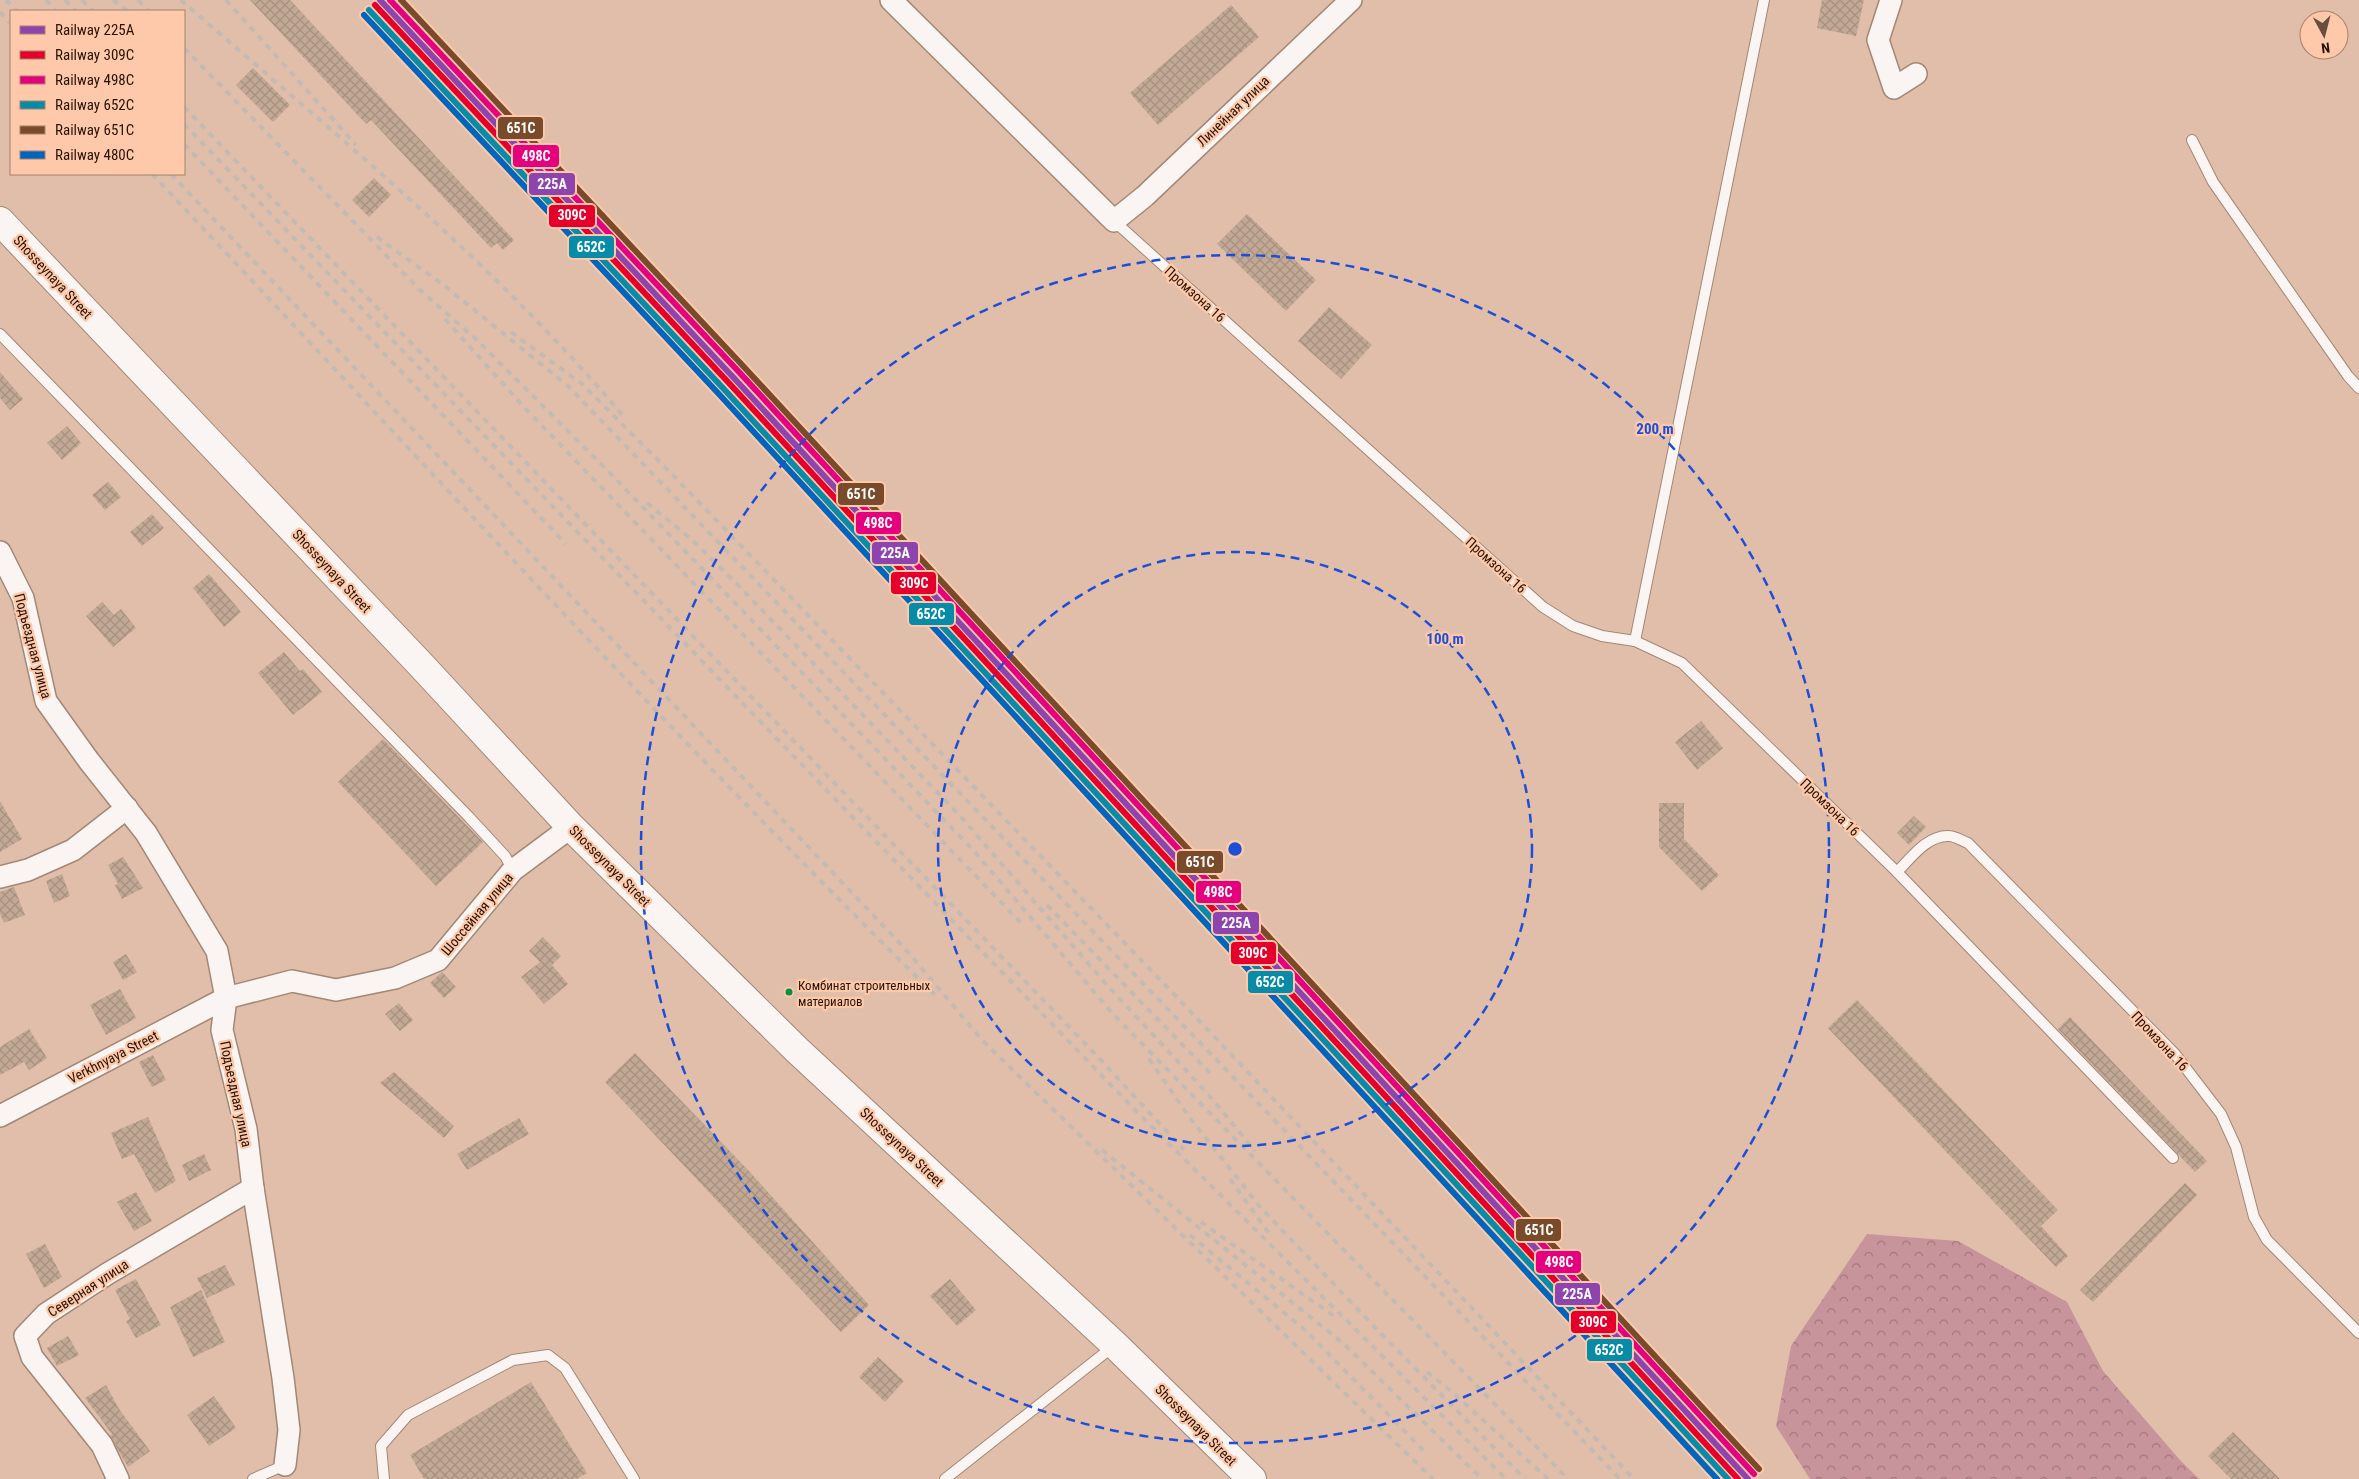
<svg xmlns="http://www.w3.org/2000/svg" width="2359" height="1479" viewBox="0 0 2359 1479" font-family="'Roboto Condensed',sans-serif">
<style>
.forest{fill:url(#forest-crowns)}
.building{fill:url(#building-cross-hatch)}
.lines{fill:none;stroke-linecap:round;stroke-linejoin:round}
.service-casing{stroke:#a28776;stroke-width:12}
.minor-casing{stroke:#a28776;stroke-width:24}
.primary-casing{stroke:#a28776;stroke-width:30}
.service{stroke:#faf5f2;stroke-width:10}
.minor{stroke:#faf5f2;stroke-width:21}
.primary{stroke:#faf5f2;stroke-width:28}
.rail{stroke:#c3bab3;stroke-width:4;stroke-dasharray:6 6;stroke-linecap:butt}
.rail-1-casing{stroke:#fdc9aa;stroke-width:10}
.rail-2-casing{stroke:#fdc9aa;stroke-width:10}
.rail-3-casing{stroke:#fdc9aa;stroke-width:10}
.rail-4-casing{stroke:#fdc9aa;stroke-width:10}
.rail-5-casing{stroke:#fdc9aa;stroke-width:10}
.rail-6-casing{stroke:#fdc9aa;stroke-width:10}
.rail-1{stroke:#8e44ad;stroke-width:6}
.rail-2{stroke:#e4002b;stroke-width:6}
.rail-3{stroke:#e5007d;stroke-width:6}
.rail-4{stroke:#088ba6;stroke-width:6}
.rail-5{stroke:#7a4b2a;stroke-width:6}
.rail-6{stroke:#0065bd;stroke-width:6}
.ring{fill:none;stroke:#1d4ed8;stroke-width:2.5;stroke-dasharray:9 6}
.bus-dot{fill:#069045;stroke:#fdc9aa;stroke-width:2}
.labels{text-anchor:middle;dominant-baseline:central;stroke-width:4.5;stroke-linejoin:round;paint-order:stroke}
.bus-label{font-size:13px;fill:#291204;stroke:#fdc9aa;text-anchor:start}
.street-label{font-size:14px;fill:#291204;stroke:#fdc9aa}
.centre{fill:#1d4ed8;stroke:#fdc9aa;stroke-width:2.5}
.ring-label{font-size:15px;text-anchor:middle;font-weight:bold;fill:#1d4ed8;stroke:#fdc9aa;stroke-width:4.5;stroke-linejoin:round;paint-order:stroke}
.line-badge{stroke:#fdc9aa;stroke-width:2}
.badge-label{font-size:14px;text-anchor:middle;font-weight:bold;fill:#fff}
</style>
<defs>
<pattern id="forest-crowns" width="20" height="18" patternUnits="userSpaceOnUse" patternTransform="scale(1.25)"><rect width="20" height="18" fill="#c8949b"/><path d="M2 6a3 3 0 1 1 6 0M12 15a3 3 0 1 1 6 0" fill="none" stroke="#a2777c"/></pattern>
<pattern id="building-cross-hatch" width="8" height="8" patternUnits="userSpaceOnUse" patternTransform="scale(1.25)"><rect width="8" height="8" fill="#c2a995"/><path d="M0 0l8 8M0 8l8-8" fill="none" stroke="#a7907f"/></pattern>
</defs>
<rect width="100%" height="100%" fill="#e1bea9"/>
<path class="forest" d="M1867 1234 1958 1241 2067 1302 2103 1371 2180 1460 2199 1479H1810L1776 1426 1791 1346Z"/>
<g class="building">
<path d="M250 0H290L514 240 503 250 497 243 491 248 371 120 366 124Z"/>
<path d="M1822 0H1864L1856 36 1817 28Z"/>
<path d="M1231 5 1259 37 1158 125 1130 93Z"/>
<path d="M253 68 290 105 273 122 236 85Z"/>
<path d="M374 178 391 195 369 217 352 200Z"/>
<path d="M1247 214 1316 280 1286 311 1217 244Z"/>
<path d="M1329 307 1372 345 1341 379 1298 341Z"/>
<path d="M0 372 23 399 10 410 0 398Z"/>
<path d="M67 426 81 443 62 460 47 443Z"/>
<path d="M108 482 121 497 105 510 92 495Z"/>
<path d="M152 514 164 528 142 546 130 532Z"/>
<path d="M209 574 241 612 224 627 193 588Z"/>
<path d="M102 602 114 615 121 609 136 628 113 647 86 616Z"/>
<path d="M284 652 300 671 303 669 322 692 293 715 258 673Z"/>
<path d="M1701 721 1723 748 1697 770 1675 742Z"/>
<path d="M383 739 483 842 436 886 338 782Z"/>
<path d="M0 801 22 839 0 852Z"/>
<path d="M1659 803H1684V839L1719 875 1702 891 1659 847Z"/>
<path d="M1914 816 1926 827 1909 845 1897 833Z"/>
<path d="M123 857 143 888 122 899 115 885 118 884 108 865Z"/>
<path d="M62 874 70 896 54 903 46 881Z"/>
<path d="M14 887 25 915 4 923 0 914V892Z"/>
<path d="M543 937 561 956 552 965 568 984 544 1004 521 977 540 962 529 951Z"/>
<path d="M126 954 137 972 123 980 113 962Z"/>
<path d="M442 972 456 987 444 998 430 983Z"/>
<path d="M120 989 136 1018 106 1035 90 1005Z"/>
<path d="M1857 1000 2058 1210 2041 1226 2068 1256 2056 1267 1828 1028Z"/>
<path d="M399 1003 413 1020 400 1031 385 1014Z"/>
<path d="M2070 1017 2207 1161 2195 1172 2058 1029Z"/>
<path d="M29 1029 47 1058 29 1070 24 1062 0 1075V1047Z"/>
<path d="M635 1053 750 1172 869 1305 841 1332 605 1082Z"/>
<path d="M153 1055 166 1080 152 1087 139 1062Z"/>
<path d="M394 1072 454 1126 444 1138 380 1083Z"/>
<path d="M148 1117 176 1181 155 1193 134 1154 122 1159 111 1133Z"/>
<path d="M519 1118 529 1134 467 1170 457 1154Z"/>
<path d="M204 1154 211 1170 189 1181 182 1165Z"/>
<path d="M2185 1183 2197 1195 2093 1302 2080 1290Z"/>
<path d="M136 1192 152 1221 134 1231 117 1202Z"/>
<path d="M45 1244 62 1277 44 1288 26 1254Z"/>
<path d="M225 1265 235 1285 207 1298 197 1278Z"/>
<path d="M136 1279 161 1325 136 1338 126 1321 130 1319 115 1290Z"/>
<path d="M950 1279 976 1310 957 1326 930 1296Z"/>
<path d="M201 1290 225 1342 193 1357 170 1307Z"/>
<path d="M68 1336 79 1355 57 1366 47 1348Z"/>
<path d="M878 1357 904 1381 885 1402 859 1377Z"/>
<path d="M531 1382 587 1473 577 1479H424L410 1455Z"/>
<path d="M106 1385 119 1409 150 1451 128 1467 110 1436 112 1434 85 1398Z"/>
<path d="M214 1396 236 1428 209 1446 187 1415Z"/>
<path d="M2233 1432 2280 1479H2231L2208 1456Z"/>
</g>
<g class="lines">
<defs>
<g id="service">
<path d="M2192 140 2213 182 2348 376 2359 388"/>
<path d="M1114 221 1543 607 1573 626 1602 636 1635 641 1682 663 1897 872 2173 1158"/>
<path d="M0 334 469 817 505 856 513 870"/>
<path d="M1635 641 1764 0"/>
<path d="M1897 872C1911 858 1927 835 1949 836 1955 836 1962 841 1968 843L2175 1054 2221 1114 2236 1147 2254 1217 2267 1240 2359 1333"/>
<path d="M253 1479 285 1465"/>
<path d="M384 1479 381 1446 408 1415 513 1360 548 1355 565 1368 634 1479"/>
<path d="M945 1479 1115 1345"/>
</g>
<g id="minor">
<path d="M891 0 1114 221 1145 196 1351 0"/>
<path d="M1891 0 1878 40 1894 88 1916 74"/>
<path d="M0 552 23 598 46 701 89 761 146 833 217 951 226 998 222 1030 246 1129 253 1188 283 1378 289 1430 285 1465"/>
<path d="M0 877 28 870 73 850 127 808"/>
<path d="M0 1116 226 998 292 981 336 990 395 978 438 960 513 870 571 827"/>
<path d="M118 1479 102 1445 32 1357 25 1336 46 1314 107 1274 253 1188"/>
</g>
<path id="primary" d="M0 221 422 666 571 827 797 1050 1115 1345 1252 1479"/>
</defs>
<use href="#service" class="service-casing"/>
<use href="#minor" class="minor-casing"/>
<use href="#primary" class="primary-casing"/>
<use href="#service" class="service"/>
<use href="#minor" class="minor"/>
<use href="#primary" class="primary"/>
<g class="rail">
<path d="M6 0 17 11"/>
<path d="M46 0 56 11"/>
<path d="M65 0 76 11"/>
<path d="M82 0 93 11"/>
<path d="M113 0 128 11"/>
<path d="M138 0 149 11"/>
<path d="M181 0C332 132 494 262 623 416"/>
<path d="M226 0 356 145"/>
<path d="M0 12 11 24"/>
<path d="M184 48 419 289 477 340 606 469 974 851 1113 1014 1568 1479"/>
<path d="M184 107 1099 1058 1184 1150"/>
<path d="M184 124 1134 1109 1506 1479"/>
<path d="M184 144 566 544"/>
<path d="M152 174C411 449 666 730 935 995"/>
<path d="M171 174 908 952 982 1040 1433 1479"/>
<path d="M377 237 441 283 568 386 1620 1479"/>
<path d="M445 319 523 406 1023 925"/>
<path d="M511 332 582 384 665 467 1172 992 1634 1479"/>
<path d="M647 503 690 538 736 583 961 817 1106 984 1207 1093 1255 1151"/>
<path d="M1047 905 1211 1074"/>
<path d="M1149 1059 1190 1118 1261 1208 1390 1343 1525 1479"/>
<path d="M1102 1150 1344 1344 1482 1479"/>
<path d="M1230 1179 1271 1236"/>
<path d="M1201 1222 1338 1319"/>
<path d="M1190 1235 1305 1330 1424 1451"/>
<path d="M1427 1372 1452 1392 1548 1479"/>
</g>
<defs>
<path id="rail-1" d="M380 0 733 377 1748 1479"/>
<path id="rail-2" d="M375 5 728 382 1738 1479"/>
<path id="rail-3" d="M390 0 739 372 1754 1474"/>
<path id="rail-4" d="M369 10 722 387 1728 1479"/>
<path id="rail-5" d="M401 0 744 367 1759 1469"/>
<path id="rail-6" d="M364 15 717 392 1717 1479"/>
</defs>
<use href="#rail-1" class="rail-1-casing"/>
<use href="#rail-2" class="rail-2-casing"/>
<use href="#rail-3" class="rail-3-casing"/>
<use href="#rail-4" class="rail-4-casing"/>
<use href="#rail-5" class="rail-5-casing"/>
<use href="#rail-6" class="rail-6-casing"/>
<use href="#rail-1" class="rail-1"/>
<use href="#rail-2" class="rail-2"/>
<use href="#rail-3" class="rail-3"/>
<use href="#rail-4" class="rail-4"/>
<use href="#rail-5" class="rail-5"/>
<use href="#rail-6" class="rail-6"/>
</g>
<g class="ring">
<circle cx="1235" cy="849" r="297"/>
<circle cx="1235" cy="849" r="594"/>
</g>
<circle class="bus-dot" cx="789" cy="992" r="4.5"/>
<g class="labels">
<g class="bus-label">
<text x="798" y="985">Комбинат строительных<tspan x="798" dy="16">материалов</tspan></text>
</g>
<g class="street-label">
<text transform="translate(1233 111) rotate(-44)">Линейная улица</text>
<text transform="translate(53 277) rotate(47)">Shosseynaya Street</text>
<text transform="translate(1195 294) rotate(42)">Промзона 16</text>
<text transform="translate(1496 565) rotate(42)">Промзона 16</text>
<text transform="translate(332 571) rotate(47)">Shosseynaya Street</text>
<text transform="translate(33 646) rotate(75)">Подъездная улица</text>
<text transform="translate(1830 807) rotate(44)">Промзона 16</text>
<text transform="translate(610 866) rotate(45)">Shosseynaya Street</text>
<text transform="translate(477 914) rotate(-50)">Шоссейная улица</text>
<text transform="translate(2160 1041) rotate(47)">Промзона 16</text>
<text transform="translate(113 1057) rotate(-27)">Verkhnyaya Street</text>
<text transform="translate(236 1094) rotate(78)">Подъездная улица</text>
<text transform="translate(902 1147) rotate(43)">Shosseynaya Street</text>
<text transform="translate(88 1288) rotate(-33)">Северная улица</text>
<text transform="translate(1196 1425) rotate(45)">Shosseynaya Street</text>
</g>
</g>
<circle cx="1235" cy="849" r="8" class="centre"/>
<g class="ring-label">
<text x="1655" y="434">200 m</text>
<text x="1445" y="644">100 m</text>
</g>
<g class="line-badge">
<rect x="497" y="116" width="47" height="24" rx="5" fill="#7a4b2a"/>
<rect x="512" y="144" width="48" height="24" rx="5" fill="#e5007d"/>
<rect x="528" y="172" width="48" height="24" rx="5" fill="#8e44ad"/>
<rect x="548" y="204" width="48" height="24" rx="5" fill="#e4002b"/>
<rect x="568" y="235" width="47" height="24" rx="5" fill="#088ba6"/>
<rect x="837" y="482" width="48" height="24" rx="5" fill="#7a4b2a"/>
<rect x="855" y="511" width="47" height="24" rx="5" fill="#e5007d"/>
<rect x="871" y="541" width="48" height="24" rx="5" fill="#8e44ad"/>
<rect x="890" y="571" width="47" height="24" rx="5" fill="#e4002b"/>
<rect x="908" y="602" width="47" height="24" rx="5" fill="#088ba6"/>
<rect x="1176" y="850" width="48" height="24" rx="5" fill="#7a4b2a"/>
<rect x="1195" y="880" width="47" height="24" rx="5" fill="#e5007d"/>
<rect x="1212" y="911" width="48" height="24" rx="5" fill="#8e44ad"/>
<rect x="1230" y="941" width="47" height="24" rx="5" fill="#e4002b"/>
<rect x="1247" y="970" width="47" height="24" rx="5" fill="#088ba6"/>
<rect x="1515" y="1218" width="47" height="24" rx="5" fill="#7a4b2a"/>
<rect x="1535" y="1250" width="47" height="24" rx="5" fill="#e5007d"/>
<rect x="1554" y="1282" width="47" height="24" rx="5" fill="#8e44ad"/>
<rect x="1570" y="1310" width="47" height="24" rx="5" fill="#e4002b"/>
<rect x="1586" y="1338" width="47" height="24" rx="5" fill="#088ba6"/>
</g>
<g class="badge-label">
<text x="521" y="133">651С</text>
<text x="536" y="161">498С</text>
<text x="552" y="189">225А</text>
<text x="572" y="220">309С</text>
<text x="591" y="252">652С</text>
<text x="861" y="499">651С</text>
<text x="878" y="528">498С</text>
<text x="895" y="558">225А</text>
<text x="914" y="588">309С</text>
<text x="931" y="619">652С</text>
<text x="1200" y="867">651С</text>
<text x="1218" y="897">498С</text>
<text x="1236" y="928">225А</text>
<text x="1253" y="958">309С</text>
<text x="1270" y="987">652С</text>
<text x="1539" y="1235">651С</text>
<text x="1559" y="1267">498С</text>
<text x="1577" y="1299">225А</text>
<text x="1593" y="1327">309С</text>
<text x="1609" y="1355">652С</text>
</g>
<rect x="10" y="10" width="175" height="165" fill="#fdc9aa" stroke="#a88068"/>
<rect x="20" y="26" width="25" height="8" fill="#8e44ad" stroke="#a88068"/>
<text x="55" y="35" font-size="15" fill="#291204">Railway 225А</text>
<rect x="20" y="51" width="25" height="8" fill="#e4002b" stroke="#a88068"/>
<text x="55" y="60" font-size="15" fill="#291204">Railway 309С</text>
<rect x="20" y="76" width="25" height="8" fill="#e5007d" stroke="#a88068"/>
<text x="55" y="85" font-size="15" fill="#291204">Railway 498С</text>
<rect x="20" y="101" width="25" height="8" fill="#088ba6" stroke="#a88068"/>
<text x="55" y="110" font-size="15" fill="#291204">Railway 652С</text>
<rect x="20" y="126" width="25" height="8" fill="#7a4b2a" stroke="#a88068"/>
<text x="55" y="135" font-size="15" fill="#291204">Railway 651С</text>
<rect x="20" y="151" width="25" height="8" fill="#0065bd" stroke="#a88068"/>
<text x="55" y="160" font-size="15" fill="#291204">Railway 480С</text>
<g transform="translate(2324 35) rotate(173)"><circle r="24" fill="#fdc9aa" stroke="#a88068"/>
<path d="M0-4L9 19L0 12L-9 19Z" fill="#694e3e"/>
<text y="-8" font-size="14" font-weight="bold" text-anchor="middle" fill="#291204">N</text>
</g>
</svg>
